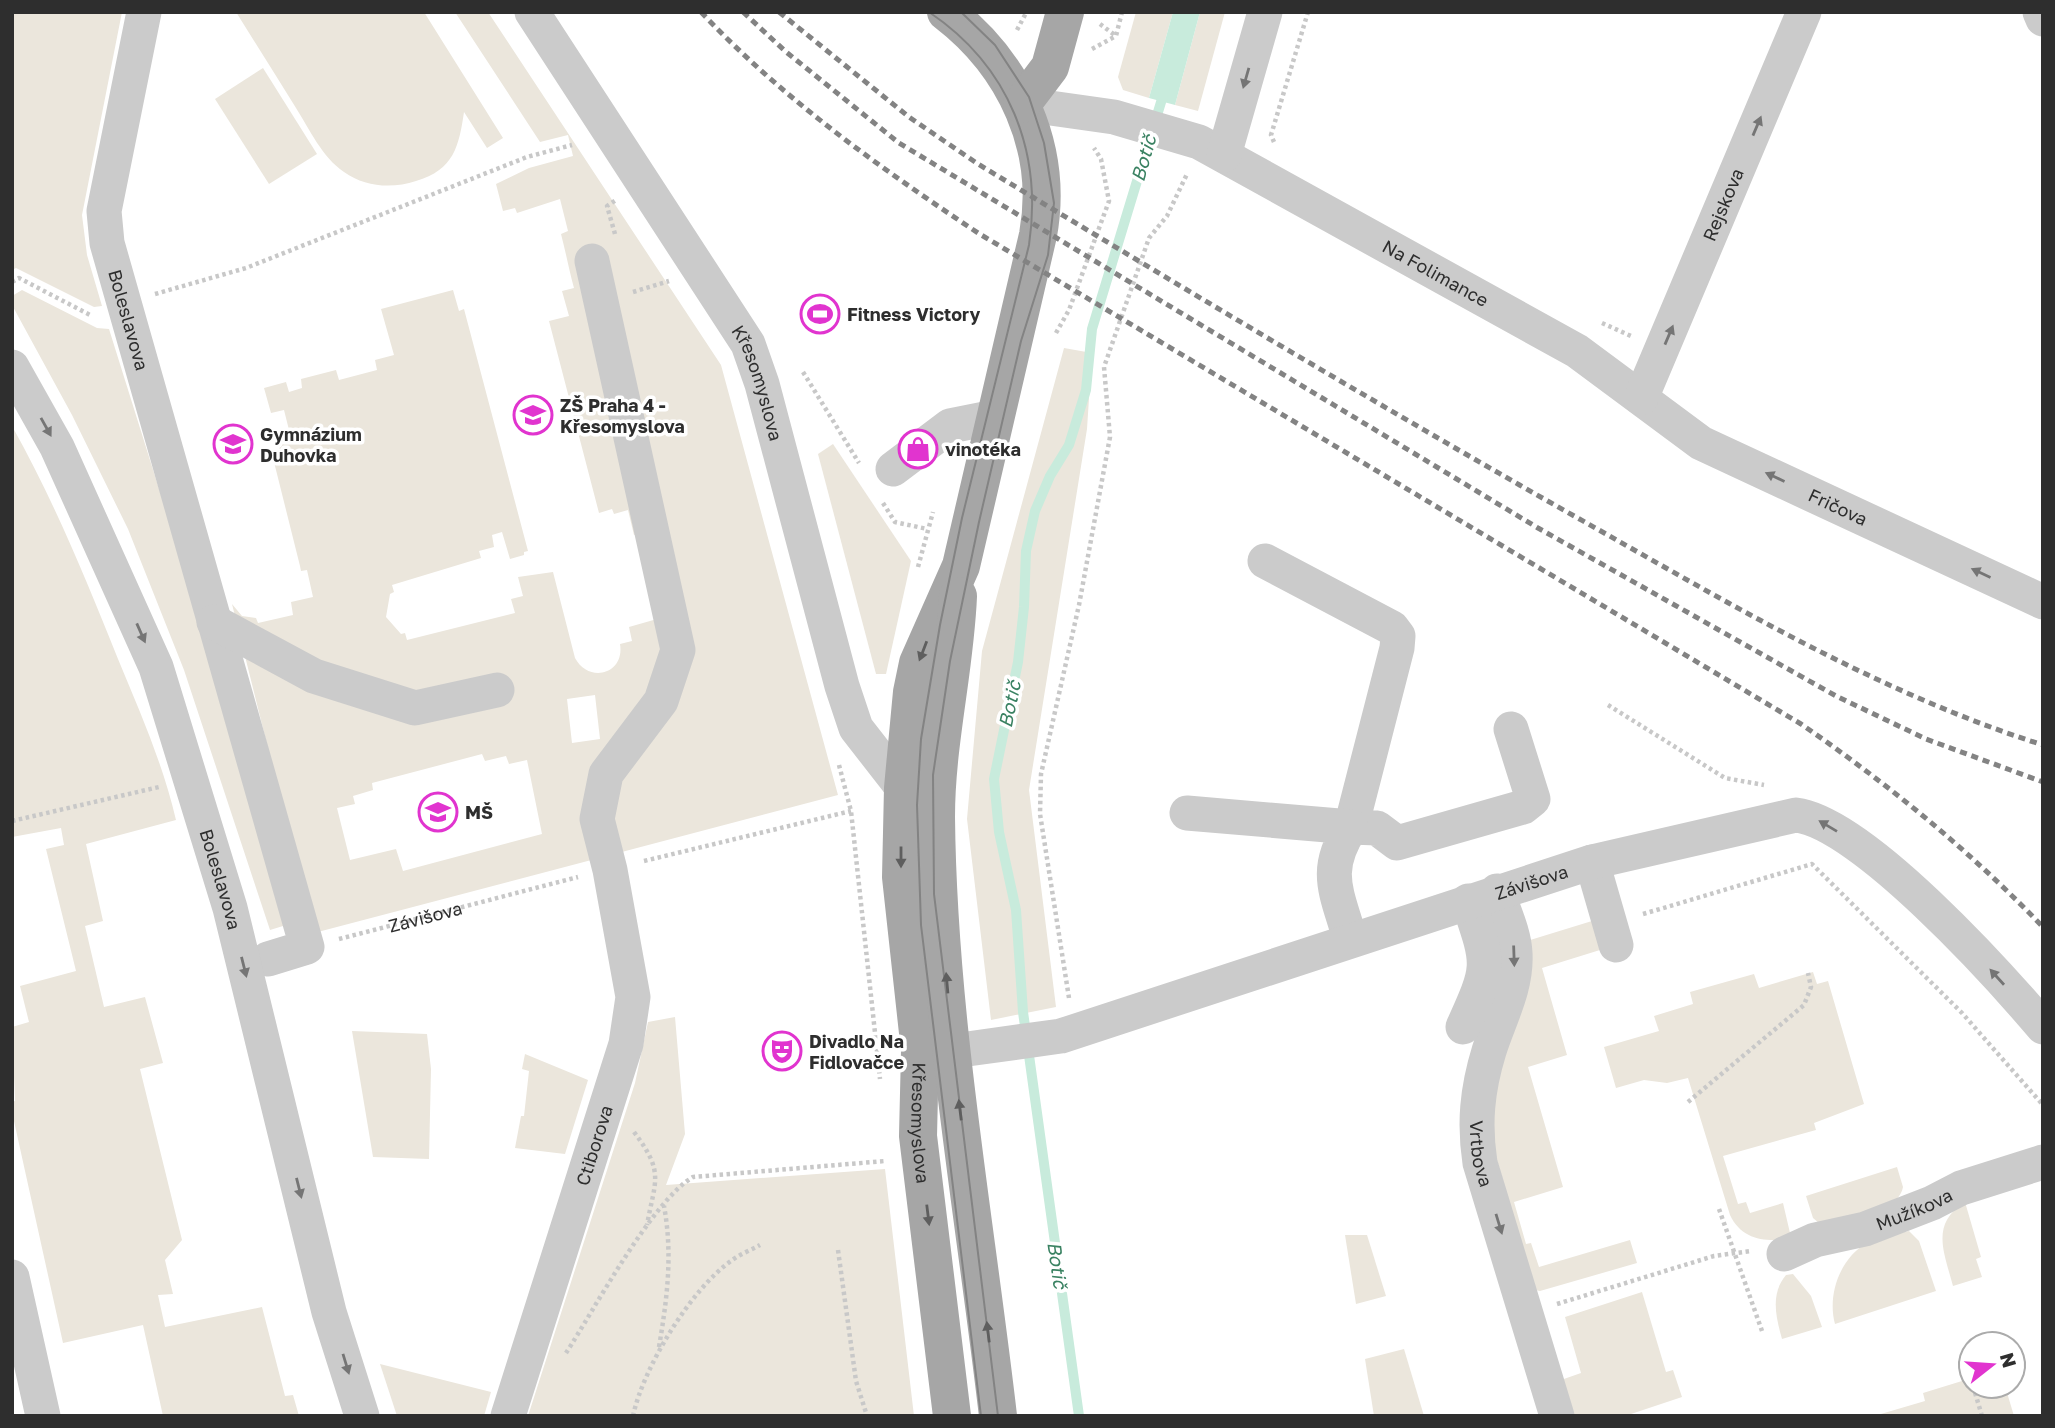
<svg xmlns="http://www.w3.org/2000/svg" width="2055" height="1428" viewBox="0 0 2055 1428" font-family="'Golos Text',sans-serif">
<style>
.green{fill:#ebe6dc;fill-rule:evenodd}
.water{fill:#c8ebdc}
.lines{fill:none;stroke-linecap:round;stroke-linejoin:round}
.stream{stroke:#c8ebdc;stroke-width:10}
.path{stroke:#c8c8c8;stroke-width:4.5;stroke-dasharray:3.5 3.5;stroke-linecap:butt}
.minor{stroke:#cbcbcb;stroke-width:35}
.major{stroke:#a6a6a6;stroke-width:38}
.tram{stroke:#838383;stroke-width:2}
.rail{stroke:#838383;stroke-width:5;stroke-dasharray:7 5;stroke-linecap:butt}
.oneway{fill:#757575}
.oneway2{fill:#5e5e5e}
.labels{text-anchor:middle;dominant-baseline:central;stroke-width:7;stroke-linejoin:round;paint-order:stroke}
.street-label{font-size:18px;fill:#2e2e2e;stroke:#fff}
.poi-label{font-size:18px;font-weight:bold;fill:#2e2e2e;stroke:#fff;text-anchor:start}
.water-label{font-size:19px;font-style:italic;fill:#3a8262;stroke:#fff}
</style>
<rect width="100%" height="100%" fill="#fff"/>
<g class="green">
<path d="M12 12H122L82 215 87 255 102 306 94 307 16 268 12 270Z"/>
<path d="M236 12H424L503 138 487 148 464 112C459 146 454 170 416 181 392 189 365 187 344 172 322 157 310 130 296 108 276 76 256 44 236 12Z"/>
<path d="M455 12H488L721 365 838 795 314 933 232 604 242 616 256 618 258 623 293 615 291 602 313 597 307 570 301 571 300 566 272 454 280 452 277 439 290 434 284 410 271 413 264 388 286 382 289 392 302 388 301 379 336 370 339 380 377 370 375 360 394 355 381 309 453 290 459 311 464 309 528 551 524 552V555L510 559 502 532 492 535 494 547 479 551 481 558 392 585 394 592 390 594 386 617 401 634 405 633 407 640 515 613 511 599 523 596 518 577 553 572 575 658C589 684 625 674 620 644L632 641 629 627 657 619 638 534 634 535 628 510 614 514 612 509 599 513 549 321 569 316 562 291 574 288C569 270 566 253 561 234L568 231 560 199 517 213 515 208 503 211 496 184 529 168 573 156 568 135 540 142ZM595 695 600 739 572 743 567 699ZM482 754 485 761 506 756 509 764 527 760 542 834 403 871 396 849 350 860 337 808 355 804 353 796 373 790 372 783Z"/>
<path d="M1136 12H1173L1149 98 1123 90 1118 77Z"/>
<path d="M1200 12H1225L1198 111 1175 105Z"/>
<path d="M263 68 317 154 269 184 215 99Z"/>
<path d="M22 290 97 328 109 329 288 901 283 926 270 930 184 670 128 529 72 415 12 305V296Z"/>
<path d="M1064 348 1092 353 1087 429 1029 790 1056 1007 991 1020 967 819 982 651Z"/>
<path d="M12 426C54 501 86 579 118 659 140 712 163 764 176 820L86 844 103 921 85 926 104 1007 145 997 163 1063 140 1069 182 1240 165 1260 173 1294 158 1295 165 1327 262 1307 285 1396 293 1395 299 1416H163L143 1325 63 1343 12 1112V1102L15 1101 12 1027 29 1022 20 986 76 971 46 849 64 845 61 828 12 837Z"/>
<path d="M833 444 911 561 886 674H876L818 454Z"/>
<path d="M1592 921 1600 950 1542 968 1567 1055 1528 1067 1563 1187 1514 1202 1526 1244 1531 1243 1539 1267 1630 1240 1637 1263 1540 1291 1535 1290 1487 1126 1527 941Z"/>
<path d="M1813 972 1817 984 1828 981 1864 1104 1814 1123 1816 1130 1723 1156 1738 1204 1746 1202 1750 1213 1783 1203 1790 1233 1779 1240C1758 1241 1740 1236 1730 1215L1688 1078 1667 1083 1644 1080 1616 1088 1604 1047 1659 1031 1654 1016 1693 1004 1690 992 1754 974 1759 988Z"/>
<path d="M675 1017 685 1134 666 1185 885 1169 914 1416H528L635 1083 648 1022Z"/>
<path d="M352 1031 427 1034 431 1069 429 1159 373 1157Z"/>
<path d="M525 1054 588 1080 565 1154 515 1148 521 1116H524L529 1071 522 1069Z"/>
<path d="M1897 1167 1903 1187C1897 1216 1843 1218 1819 1223L1813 1218 1806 1196Z"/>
<path d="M1965 1202 1981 1257 1976 1259 1982 1277 1953 1286C1944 1252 1930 1224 1965 1202Z"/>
<path d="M1909 1231 1919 1241 1936 1291 1835 1324C1827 1295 1840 1258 1867 1243 1879 1236 1896 1234 1909 1231Z"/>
<path d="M1345 1235H1367L1386 1296 1356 1304Z"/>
<path d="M1793 1274 1811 1296 1822 1327 1782 1339C1776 1317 1770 1294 1786 1275Z"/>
<path d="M1642 1292 1666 1372 1673 1370 1682 1397 1625 1416H1572L1561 1380 1581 1373 1565 1317Z"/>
<path d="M1404 1349 1424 1416H1374L1365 1359Z"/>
<path d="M380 1364 491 1392 484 1416H397Z"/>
<path d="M1971 1370V1386H2005L2014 1416H1874L1925 1401 1923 1393 1962 1381 1960 1374Z"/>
</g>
<path class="water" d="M1173 12H1200L1175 105 1149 98Z"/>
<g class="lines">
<path class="stream" d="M1079 1416 1023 1012 1016 910 999 832 994 779 1018 662 1024 607 1026 551 1035 511 1050 476 1069 445 1086 390 1092 329 1165 89"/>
<g class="path">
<path d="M1100 24 1116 36"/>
<path d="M1017 30 1026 13"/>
<path d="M1092 49 1116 36 1122 12"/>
<path d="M1274 142 1271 135 1308 12"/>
<path d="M615 234 607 206 616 200"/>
<path d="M12 282 19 278 92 316"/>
<path d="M633 292 669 281"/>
<path d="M155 294 246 268 527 157 572 145"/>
<path d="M1602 323 1631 336"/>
<path d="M1056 333 1069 310 1109 201 1101 159 1094 148"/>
<path d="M803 372 859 463"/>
<path d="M883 503 895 522 927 529"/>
<path d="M918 567 933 512"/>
<path d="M1608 705 1725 778 1764 785"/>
<path d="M839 765 851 811 880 1079"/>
<path d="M12 821 159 787"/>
<path d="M644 861 851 811"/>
<path d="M1643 914 1812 864 1962 1013 2043 1105"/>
<path id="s1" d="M339 939 578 877"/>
<path d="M1069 998 1040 814 1041 774 1079 605 1110 437 1104 367 1149 238 1167 216 1187 174"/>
<path d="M1688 1102 1804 1005 1811 987 1808 973"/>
<path d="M634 1132C665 1173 655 1180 647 1225"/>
<path d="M1719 1209 1762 1331"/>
<path d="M838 1250 856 1381 867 1416"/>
<path d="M1557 1304 1714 1256 1751 1251"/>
<path d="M659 1347C667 1299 673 1255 664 1206"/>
<path d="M566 1353C594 1310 652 1201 693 1177L885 1161"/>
<path d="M1969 1371 1971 1378"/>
<path d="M1973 1386 1982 1416"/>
<path d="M633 1416C643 1368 691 1289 731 1261 740 1254 751 1250 760 1245"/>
</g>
<g class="minor">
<path id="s2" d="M144 12 104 211 107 243 307 947 268 959"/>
<path id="s3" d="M532 12 748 344 762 384 842 686 856 728 916 805"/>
<path d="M2040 12 2043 19"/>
<path id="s4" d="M1022 104 1114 117 1199 142 1577 351 1701 443 2043 602"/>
<path d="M1224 155 1265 12"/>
<path id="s5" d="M12 367 57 447 156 667 230 908 329 1312 362 1416"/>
<path id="s6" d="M1641 398 1804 12"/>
<path d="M893 469 950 426 995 417"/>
<path d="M1265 561 1392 628 1398 636 1397 648 1351 827 1377 828 1397 843 1523 807 1533 799 1511 729"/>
<path d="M214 622 314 676 415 708 497 690"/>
<path d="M1187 813 1351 827C1322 871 1337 892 1350 939"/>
<path d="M1592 862 1616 945"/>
<path id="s7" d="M1497 891C1503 910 1514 932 1515 953 1517 988 1499 1019 1489 1051 1477 1090 1474 1124 1480 1163L1557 1416"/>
<path d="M1463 1027C1491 965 1490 966 1468 901"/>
<path id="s8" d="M953 1051 1061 1036 1592 862 1796 815C1862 823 1998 974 2043 1027"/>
<path id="s9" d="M1784 1254 1815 1240 1865 1229 1932 1203 1961 1188 2043 1162"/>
<path d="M12 1277 43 1416"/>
<path id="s10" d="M508 1416 626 1044 633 997 610 870 597 819 606 774 661 701 678 650 592 261"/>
</g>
<g class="major">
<path id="s11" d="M946 12C1015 65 1054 148 1038 235L961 566 918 663 912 692 903 788 901 877 920 1051 918 1136 952 1416"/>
<path d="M1022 104 1050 67 1065 12"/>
<path d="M958 596C955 670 936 742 936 817 938 1017 975 1217 998 1416"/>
</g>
<g class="tram">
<path d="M929 12C1009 66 1043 151 1029 245L962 518 940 625 921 739 917 805 921 925 981 1416"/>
<path d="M961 12 995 45 1029 97 1044 143 1054 203 1048 255 1021 341 979 522 950 661 933 775 934 894 998 1416"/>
</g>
<g class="rail">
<path d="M701 12C783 99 879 167 978 233L1801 724C1888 784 1969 850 2043 927"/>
<path d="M743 12 785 51 899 143 1538 528 1836 696 1926 739 2043 782"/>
<path d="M779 12 909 117 978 164C1183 288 1389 412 1599 530 1742 611 1885 695 2043 745"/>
</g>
</g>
<defs><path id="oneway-solid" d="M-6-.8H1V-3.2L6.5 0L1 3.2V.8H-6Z" transform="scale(1.75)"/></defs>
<g class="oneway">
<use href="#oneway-solid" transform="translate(1246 78) rotate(106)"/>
<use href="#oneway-solid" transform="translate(1757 126) rotate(-67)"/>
<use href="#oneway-solid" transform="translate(1669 335) rotate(-67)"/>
<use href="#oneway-solid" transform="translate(46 427) rotate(61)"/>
<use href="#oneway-solid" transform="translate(1775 477) rotate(-155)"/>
<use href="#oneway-solid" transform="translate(1981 573) rotate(-155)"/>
<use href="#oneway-solid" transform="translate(141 633) rotate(66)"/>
<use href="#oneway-solid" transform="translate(1828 826) rotate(-149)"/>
<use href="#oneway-solid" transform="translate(1514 956) rotate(88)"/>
<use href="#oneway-solid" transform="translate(244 967) rotate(76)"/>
<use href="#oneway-solid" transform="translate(1997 977) rotate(-132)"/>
<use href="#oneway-solid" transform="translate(299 1188) rotate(76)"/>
<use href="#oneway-solid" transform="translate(1499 1224) rotate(73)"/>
<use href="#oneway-solid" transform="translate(346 1364) rotate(73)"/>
</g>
<g class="oneway2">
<use href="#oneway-solid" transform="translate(923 651) rotate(111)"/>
<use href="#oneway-solid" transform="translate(901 857) rotate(90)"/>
<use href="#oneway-solid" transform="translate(947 983) rotate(-95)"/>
<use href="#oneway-solid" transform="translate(960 1110) rotate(-97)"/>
<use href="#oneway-solid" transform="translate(928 1215) rotate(83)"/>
<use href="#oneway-solid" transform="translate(988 1332) rotate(-97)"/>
</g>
<defs>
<symbol id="stadium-ring" viewBox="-11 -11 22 22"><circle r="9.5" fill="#fff" stroke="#e134cf" stroke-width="1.5"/><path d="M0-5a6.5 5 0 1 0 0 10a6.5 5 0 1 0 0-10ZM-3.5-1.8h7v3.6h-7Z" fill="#e134cf"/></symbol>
<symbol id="school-ring" viewBox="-11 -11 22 22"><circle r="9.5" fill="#fff" stroke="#e134cf" stroke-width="1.5"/><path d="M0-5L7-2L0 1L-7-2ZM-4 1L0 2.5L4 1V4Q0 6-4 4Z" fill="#e134cf"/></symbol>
<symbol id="shop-ring" viewBox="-11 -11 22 22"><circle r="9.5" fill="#fff" stroke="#e134cf" stroke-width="1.5"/><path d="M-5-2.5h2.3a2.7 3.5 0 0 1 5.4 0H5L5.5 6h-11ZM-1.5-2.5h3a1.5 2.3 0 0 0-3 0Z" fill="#e134cf"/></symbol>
<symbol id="theatre-ring" viewBox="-11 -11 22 22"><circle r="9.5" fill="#fff" stroke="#e134cf" stroke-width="1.5"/><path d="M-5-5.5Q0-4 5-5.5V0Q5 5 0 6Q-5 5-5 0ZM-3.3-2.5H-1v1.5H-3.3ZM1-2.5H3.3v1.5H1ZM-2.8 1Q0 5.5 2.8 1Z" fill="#e134cf"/></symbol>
</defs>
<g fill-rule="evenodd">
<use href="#stadium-ring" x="798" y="292" width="44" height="44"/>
<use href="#school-ring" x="511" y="393" width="44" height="44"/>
<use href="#school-ring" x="211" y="422" width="44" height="44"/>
<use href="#shop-ring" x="896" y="427" width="44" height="44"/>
<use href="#school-ring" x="416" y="790" width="44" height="44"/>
<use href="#theatre-ring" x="760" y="1029" width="44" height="44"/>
</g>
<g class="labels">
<g class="street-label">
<text stroke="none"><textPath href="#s6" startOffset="210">Rejskova</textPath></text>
<text stroke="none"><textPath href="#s4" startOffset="452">Na Folimance</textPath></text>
<text stroke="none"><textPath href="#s2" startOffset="315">Boleslavova</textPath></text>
<text stroke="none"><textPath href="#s3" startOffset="436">Křesomyslova</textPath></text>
<text stroke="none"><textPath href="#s4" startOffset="919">Fričova</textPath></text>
<text stroke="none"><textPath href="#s5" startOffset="555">Boleslavova</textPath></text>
<text stroke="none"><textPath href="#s8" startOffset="604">Závišova</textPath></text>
<text stroke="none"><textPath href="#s1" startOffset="89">Závišova</textPath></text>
<text stroke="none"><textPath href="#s11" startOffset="1162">Křesomyslova</textPath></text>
<text stroke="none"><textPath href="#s10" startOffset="284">Ctiborova</textPath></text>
<text stroke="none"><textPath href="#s7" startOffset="271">Vrtbova</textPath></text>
<text stroke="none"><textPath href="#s9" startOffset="138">Mužíkova</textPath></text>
</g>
<g class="poi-label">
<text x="847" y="314">Fitness Victory</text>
<text x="560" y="405">ZŠ Praha 4 -<tspan x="560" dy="21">Křesomyslova</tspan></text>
<text x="260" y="434">Gymnázium<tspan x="260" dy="21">Duhovka</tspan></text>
<text x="945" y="449">vinotéka</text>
<text x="465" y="812">MŠ</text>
<text x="809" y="1041">Divadlo Na<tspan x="809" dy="21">Fidlovačce</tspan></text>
</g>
<g class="water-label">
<text transform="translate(1143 158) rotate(-74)">Botič</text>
<text transform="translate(1009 704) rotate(-78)">Botič</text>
<text transform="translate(1058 1265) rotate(82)">Botič</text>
</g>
</g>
<rect width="2055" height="1428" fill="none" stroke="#2e2e2e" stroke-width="28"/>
<g transform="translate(1992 1365) rotate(73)"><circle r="33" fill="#ffffff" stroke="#ababab" stroke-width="2"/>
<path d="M0-5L12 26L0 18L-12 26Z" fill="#e134cf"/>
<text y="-10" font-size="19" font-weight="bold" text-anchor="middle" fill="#2e2e2e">N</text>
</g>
</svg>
